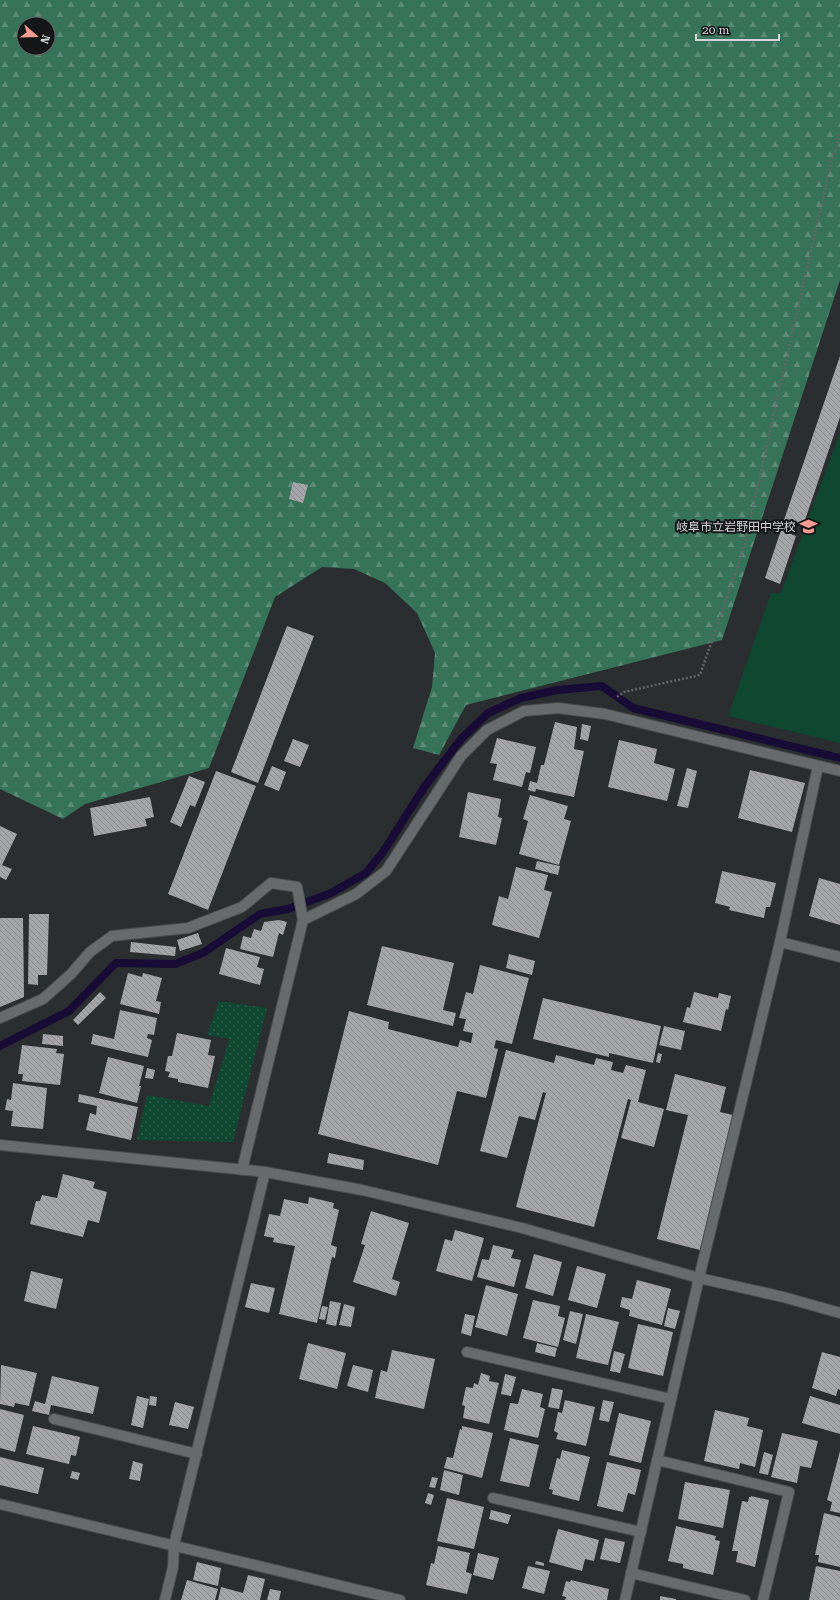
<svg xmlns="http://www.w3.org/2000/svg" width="840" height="1600" viewBox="0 0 840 1600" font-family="'Roboto Serif','Noto Sans JP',serif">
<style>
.grass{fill:url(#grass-dots)}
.forest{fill:url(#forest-firs);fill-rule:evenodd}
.pitch{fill:#0f4731}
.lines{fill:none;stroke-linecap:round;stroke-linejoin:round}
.stream{stroke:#180c36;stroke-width:8}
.building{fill:url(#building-back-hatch)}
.minor-casing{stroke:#494b4d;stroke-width:12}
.path{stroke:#636668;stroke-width:2.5;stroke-dasharray:2 2;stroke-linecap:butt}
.minor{stroke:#676b6d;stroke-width:10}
.labels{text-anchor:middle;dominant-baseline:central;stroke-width:4;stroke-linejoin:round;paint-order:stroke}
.poi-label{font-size:12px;fill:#d3d5d6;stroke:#141617;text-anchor:end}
</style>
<defs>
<pattern id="grass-dots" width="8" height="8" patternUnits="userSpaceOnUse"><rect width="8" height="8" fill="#0f4731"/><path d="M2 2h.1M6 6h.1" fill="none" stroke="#31614e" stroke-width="1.8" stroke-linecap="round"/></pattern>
<pattern id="forest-firs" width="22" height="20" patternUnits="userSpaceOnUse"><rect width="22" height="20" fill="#377358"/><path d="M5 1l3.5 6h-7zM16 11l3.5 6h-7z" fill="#5c8c77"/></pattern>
<pattern id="building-back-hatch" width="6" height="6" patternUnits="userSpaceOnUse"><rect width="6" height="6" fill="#a3a5a9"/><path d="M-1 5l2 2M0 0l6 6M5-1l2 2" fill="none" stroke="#8a8c8f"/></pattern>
</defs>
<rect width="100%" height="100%" fill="#2a2e30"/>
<path class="grass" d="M219 1001 267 1008 233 1142 137 1140 147 1095 209 1106 229 1039 207 1035Z"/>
<path class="forest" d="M0 0H840V280L722 640 466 705 439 755 413 748 432 687 435 653 417 613 385 583 354 569 322 567 275 597 209 768 85 804 63 819 0 789ZM24 24H48V48H24Z"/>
<path class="pitch" d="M840 432V743L728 716 771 593H781Z"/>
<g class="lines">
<path class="stream" d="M0 1046 69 1011 116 963 175 964 203 953 260 914 288 909 331 893 366 873 383 852 425 786 461 739 488 713 521 698 557 690 602 686 633 708 840 758"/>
</g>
<g class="building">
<path d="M840 356V417L803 526 784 520Z"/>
<path d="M293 482 308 485 303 503 289 499Z"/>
<path d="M781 530 796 536 780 584 765 578Z"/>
<path d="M287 626 314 636 258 783 231 772Z"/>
<path d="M555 722 577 727 574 749 584 751 574 797 536 789 535 792 528 790 530 781 537 783 541 765H544Z"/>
<path d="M582 724 591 726 588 741 580 739Z"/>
<path d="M497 738 536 747 530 773 526 772 522 787 493 780 497 764 490 763Z"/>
<path d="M293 739 309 745 300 767 284 761Z"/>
<path d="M619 740 657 749 654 763 675 769 667 801 608 787Z"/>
<path d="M272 766 286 772 279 791 264 785Z"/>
<path d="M687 768 697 771 688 808 677 806Z"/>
<path d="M750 770 805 783 792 832 738 818Z"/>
<path d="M216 771 256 786 208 910 168 894Z"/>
<path d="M189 776 205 782 195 807 190 805 181 827 170 822Z"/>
<path d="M468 792 501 799 498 817 502 818 496 845 459 837Z"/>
<path d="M530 795 568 806 564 819 571 821 559 865 519 854 528 821 523 819Z"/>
<path d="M150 797 154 817 145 819 147 826 94 836 90 808Z"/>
<path d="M0 826 17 834 2 865 12 869 6 880 0 877Z"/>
<path d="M537 861 560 866 558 875 535 869Z"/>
<path d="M516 867 548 875 544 890 552 892 539 938 492 925 499 896 508 899Z"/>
<path d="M722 871 776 883 770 907H766L764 918 729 910 730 907 715 903Z"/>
<path d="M819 878 840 884V925L809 916Z"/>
<path d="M29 914H49L47 975H38V985L28 984Z"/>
<path d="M0 918H23L24 997 0 1007Z"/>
<path d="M279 920 287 922 283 935 279 933 273 957 240 949 243 936 251 938 254 929 261 931 264 922Z"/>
<path d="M198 933 202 944 180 951 177 940Z"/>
<path d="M131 942 176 947 175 956 130 952Z"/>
<path d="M382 946 454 963 443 1010 456 1013 453 1026 367 1005Z"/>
<path d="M226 948 260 957 257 967 264 969 260 985 219 974Z"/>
<path d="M509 954 535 961 532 975 506 968Z"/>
<path d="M480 965 529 978 512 1044 496 1040 494 1048 498 1049 486 1098 457 1091 438 1165 318 1134 349 1011 389 1022 388 1029 458 1047 460 1040 471 1043 473 1033 463 1031 466 1019 459 1018 466 992 473 994Z"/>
<path d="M128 973 142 977 143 973 162 978 156 1001 161 1002 159 1014 120 1004Z"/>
<path d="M100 992 106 998 78 1025 73 1020Z"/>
<path d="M694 992 718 998 719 993 731 996 728 1010 726 1009 721 1031 683 1022 687 1007 690 1008Z"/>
<path d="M543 998 661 1026 653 1063 609 1053V1057L533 1039Z"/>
<path d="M120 1010 157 1018 154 1035 148 1034 147 1038 152 1040 148 1057 91 1044 93 1034 114 1039Z"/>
<path d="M664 1026 685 1031 681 1050 659 1045Z"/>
<path d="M177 1033 211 1040 208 1055 215 1056 208 1088 178 1082V1079L168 1077 170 1072 165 1071 168 1056H172Z"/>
<path d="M43 1034 63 1036V1046L42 1044Z"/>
<path d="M22 1045 57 1049 56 1053 64 1054 60 1085 22 1081 23 1074H18Z"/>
<path d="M506 1050 554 1063 556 1055 594 1065 596 1058 613 1062 611 1070 623 1073 626 1065 646 1070 638 1102 664 1109 654 1147 621 1138 631 1100 628 1099 594 1227 516 1207 546 1093 543 1092 535 1120 519 1116 507 1158 480 1151Z"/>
<path d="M658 1053 662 1054 660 1063 656 1062Z"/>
<path d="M108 1057 144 1066 139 1086H141L137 1103 99 1093Z"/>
<path d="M147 1068 155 1070 153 1079 145 1078Z"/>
<path d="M675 1074 726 1087 720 1112 733 1115 700 1250 657 1239 688 1115 666 1110Z"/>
<path d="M13 1083 47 1088 43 1129 11 1126 13 1111 5 1110 7 1099 11 1100Z"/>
<path d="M79 1094 138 1107 131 1140 86 1130 90 1113 96 1115 97 1106 78 1102Z"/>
<path d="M329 1153 364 1160 363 1170 327 1163Z"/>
<path d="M63 1174 95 1182 93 1188 107 1192 99 1223 88 1220 83 1237 30 1224 36 1201H40L42 1195 57 1198Z"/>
<path d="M309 1197 334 1203 333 1208 339 1210 331 1245 337 1247 335 1258 332 1257 317 1323 279 1314 295 1246 273 1242 274 1238 264 1236 269 1214 280 1216 284 1199 308 1204Z"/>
<path d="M371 1211 409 1223 392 1279 400 1282 396 1296 353 1282 365 1245 361 1244Z"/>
<path d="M455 1230 484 1238 472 1281 436 1271 445 1239 452 1241Z"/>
<path d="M493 1245 514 1250 511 1258 521 1260 514 1287 477 1277 482 1259 489 1260Z"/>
<path d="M534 1254 562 1262 553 1296 525 1288Z"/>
<path d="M577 1266 606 1274 597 1308 568 1300Z"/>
<path d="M31 1271 63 1279 56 1309 24 1301Z"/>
<path d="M637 1280 671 1289 662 1325 629 1316 630 1310 620 1307 622 1297 632 1299Z"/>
<path d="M251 1283 275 1288 269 1313 245 1307Z"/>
<path d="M486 1285 518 1294 507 1336 475 1327Z"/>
<path d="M533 1300 560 1306 558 1316 565 1318 558 1347 523 1338Z"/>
<path d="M330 1301 341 1303 336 1326 326 1324Z"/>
<path d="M344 1304 355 1307 351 1327 339 1325Z"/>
<path d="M322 1306 328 1307 325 1320 319 1319Z"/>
<path d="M668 1308 680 1311 675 1329 664 1326Z"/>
<path d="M570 1311 583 1314 576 1344 563 1340Z"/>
<path d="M465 1314 475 1316 471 1336 461 1333Z"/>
<path d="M586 1314 619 1322 608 1365 576 1358Z"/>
<path d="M638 1324 673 1332 663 1376 628 1368Z"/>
<path d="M308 1343 346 1353 337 1389 299 1379Z"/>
<path d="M537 1343 557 1348 555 1357 535 1352Z"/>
<path d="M392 1350 435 1359 424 1409 375 1398 381 1370 387 1372Z"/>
<path d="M614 1351 625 1354 620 1373 610 1371Z"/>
<path d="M822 1352 840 1357V1390L838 1389 836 1396 812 1388Z"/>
<path d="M1 1365 37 1373 29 1406 15 1403 14 1407 0 1404Z"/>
<path d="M353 1365 373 1370 368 1392 347 1386Z"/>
<path d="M481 1373 490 1376 489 1381 499 1383 489 1424 463 1418 465 1406 462 1405 466 1387 473 1388 474 1383 478 1385Z"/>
<path d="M505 1374 516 1377 511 1396 501 1394Z"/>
<path d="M52 1376 99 1387 93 1414 51 1405 49 1415 32 1411 35 1401 45 1404Z"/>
<path d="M552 1388 563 1390 559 1409 548 1407Z"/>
<path d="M522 1389 543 1394 540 1407 545 1409 538 1438 504 1430 510 1403 518 1404Z"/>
<path d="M137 1396 149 1399 143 1428 131 1425Z"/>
<path d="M150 1396 157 1397 156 1406 149 1405Z"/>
<path d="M810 1396 840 1405V1434L802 1423Z"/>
<path d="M565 1400 595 1407 586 1446 556 1439 558 1433 554 1431 558 1412 562 1413Z"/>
<path d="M603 1400 614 1402 609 1422 599 1420Z"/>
<path d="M175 1402 194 1407 188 1429 169 1425Z"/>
<path d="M0 1409 24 1415 15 1452 0 1448Z"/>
<path d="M715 1410 749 1418 747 1426 763 1430 755 1467 740 1463 739 1469 704 1461Z"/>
<path d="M619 1413 651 1421 641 1463 609 1455Z"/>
<path d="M33 1426 80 1437 76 1456 71 1455 69 1464 26 1454Z"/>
<path d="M462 1426 493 1433 482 1478 444 1468 447 1457 453 1458 460 1429 462 1430Z"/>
<path d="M782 1433 818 1441 811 1468 800 1466 797 1483 771 1477Z"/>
<path d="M510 1438 539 1445 529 1487 500 1481Z"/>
<path d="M562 1450 590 1457 579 1501 552 1494 553 1490 549 1489 557 1458 560 1459Z"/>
<path d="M840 1451V1513L830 1511 832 1502 827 1500Z"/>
<path d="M764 1452 773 1455 768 1475 759 1473Z"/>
<path d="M0 1457 44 1468 38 1494 0 1485Z"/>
<path d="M133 1461 143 1464 140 1481 129 1479Z"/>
<path d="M607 1462 641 1470 635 1495 628 1493 623 1512 597 1506Z"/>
<path d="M444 1470 463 1475 459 1495 440 1490Z"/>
<path d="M72 1471 80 1473 78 1480 70 1478Z"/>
<path d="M432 1477 438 1478 435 1488 429 1487Z"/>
<path d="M685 1482 730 1490 723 1528 678 1519Z"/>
<path d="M428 1493 434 1495 431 1505 425 1503Z"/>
<path d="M751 1496 769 1500 755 1567 736 1562 738 1551H732L742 1501 748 1502 749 1497H751Z"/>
<path d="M447 1498 484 1507 474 1549 437 1541Z"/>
<path d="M491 1510 511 1515 508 1524 489 1519Z"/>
<path d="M824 1513 840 1517V1567L818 1562 819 1555H815Z"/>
<path d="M676 1526 716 1536 715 1540 720 1541 713 1575 683 1568V1564L668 1561Z"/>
<path d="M558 1529 599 1540 594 1561 585 1559 582 1571 549 1562Z"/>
<path d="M605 1538 625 1542 620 1563 600 1559Z"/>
<path d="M438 1546 470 1553 466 1572 472 1574 467 1594 426 1585 431 1563 434 1564Z"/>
<path d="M478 1553 499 1558 493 1580 473 1575Z"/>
<path d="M536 1561 544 1563V1566L535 1564Z"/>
<path d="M197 1562 221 1568 218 1586 193 1580Z"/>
<path d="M528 1566 550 1571 544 1594 522 1588Z"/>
<path d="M816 1566 840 1571V1600H809Z"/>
<path d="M248 1575 265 1579 260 1600H218L221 1587 243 1593Z"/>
<path d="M187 1580 218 1589 215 1600H181Z"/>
<path d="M571 1580 609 1589 607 1600H565L566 1597 562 1596 566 1581 570 1582Z"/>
<path d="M270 1589 281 1591 279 1600H267Z"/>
<path d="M660 1596 676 1599V1600H660Z"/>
</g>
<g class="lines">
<defs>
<g id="minor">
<path d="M303 920 356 894 386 871 461 756 487 730 524 711 558 708 605 714 840 771"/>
<path d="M780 942 840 957"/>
<path d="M0 1018 43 999 71 974 90 952 112 936 188 928 242 907 271 883 297 887 303 920 242 1170"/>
<path d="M0 1145 265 1172 362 1190 522 1228 699 1278 783 1297 840 1313"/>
<path d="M467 1352 671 1399"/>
<path d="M54 1419 197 1454"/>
<path d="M657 1460 789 1492 763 1600"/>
<path d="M493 1498 641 1532"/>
<path d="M0 1504 400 1600"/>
<path d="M631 1573 745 1600"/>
<path d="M165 1600 173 1567 174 1545 265 1172"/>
<path d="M625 1600 699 1278 780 942 818 766"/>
</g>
</defs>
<use href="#minor" class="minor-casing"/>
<path class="path" d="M617 697 624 692 700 675 743 551 832 158 840 134"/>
<use href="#minor" class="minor"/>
</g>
<defs>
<symbol id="school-bare" viewBox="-9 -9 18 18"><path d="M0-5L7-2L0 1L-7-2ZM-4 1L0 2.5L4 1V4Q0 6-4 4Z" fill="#f59c92" stroke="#141617" stroke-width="2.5" paint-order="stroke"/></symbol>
</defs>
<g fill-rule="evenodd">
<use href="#school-bare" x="796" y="514" width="25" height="25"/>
</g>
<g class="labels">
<g class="poi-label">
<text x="796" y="527">岐阜市立岩野田中学校</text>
</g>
</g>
<g transform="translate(36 36) rotate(110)"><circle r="19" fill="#141617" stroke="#606263"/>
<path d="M0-3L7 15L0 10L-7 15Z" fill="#f59c92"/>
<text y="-6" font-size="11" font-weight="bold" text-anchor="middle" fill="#d3d5d6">N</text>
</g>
<path d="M696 34v6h83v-6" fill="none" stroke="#d3d5d6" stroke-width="2"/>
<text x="702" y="34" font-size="12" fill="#d3d5d6" stroke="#141617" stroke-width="3" paint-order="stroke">20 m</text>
</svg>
